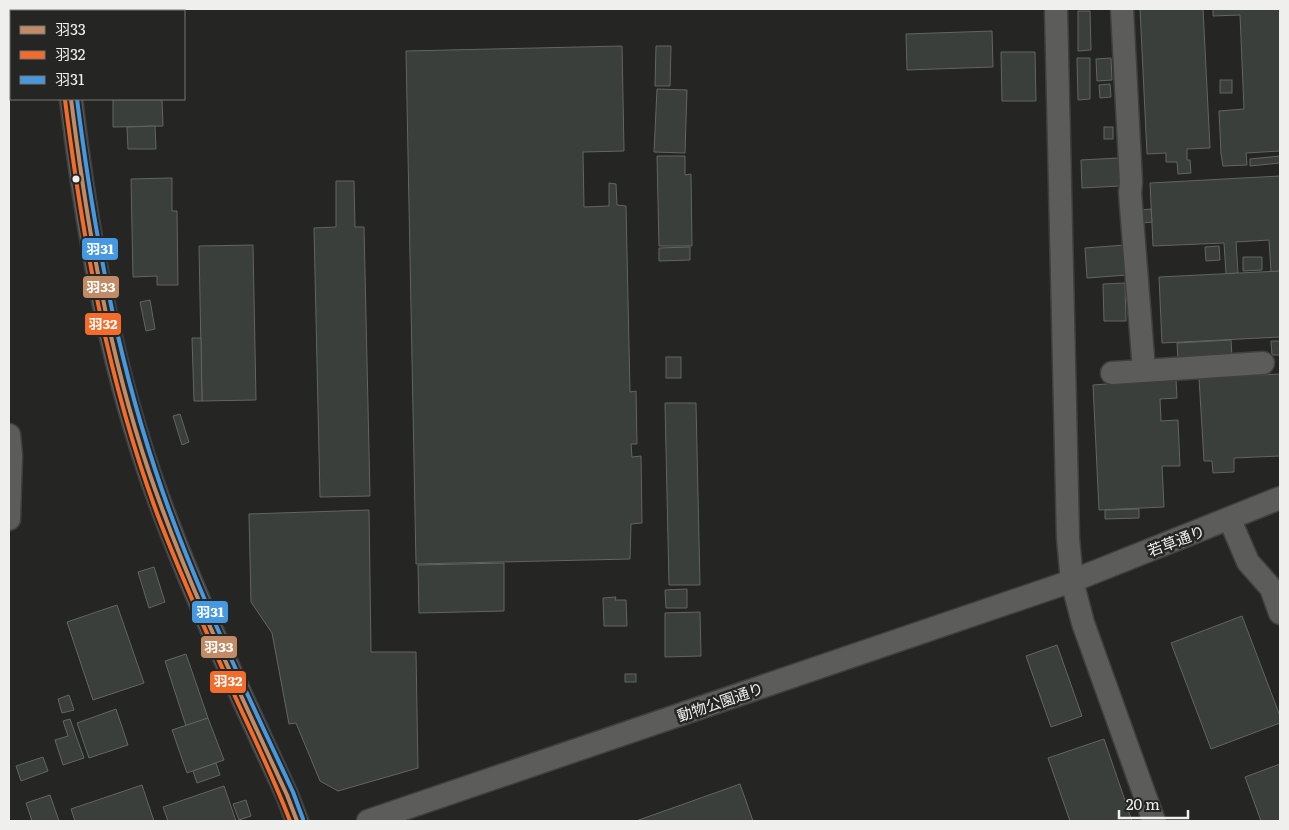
<svg xmlns="http://www.w3.org/2000/svg" width="1289" height="830" viewBox="0 0 1289 830" font-family="Literata,'Noto Sans JP',serif">
<style>
.building{fill:#3a3f3b;stroke:#636463}
.lines{fill:none;stroke-linecap:round;stroke-linejoin:round}
.minor-casing{stroke:#3f3f3f;stroke-width:25}
.minor{stroke:#5c5d5b;stroke-width:22}
.bus-1-casing{stroke:#252623;stroke-width:8}
.bus-2-casing{stroke:#252623;stroke-width:8}
.bus-3-casing{stroke:#252623;stroke-width:8}
.bus-1{stroke:#c18c65;stroke-width:4}
.bus-2{stroke:#f36c2b;stroke-width:4}
.bus-3{stroke:#4699e1;stroke-width:4}
.bus-dot{fill:#efefee;stroke:#252623;stroke-width:2}
.labels{text-anchor:middle;dominant-baseline:central;stroke-width:5;stroke-linejoin:round;paint-order:stroke}
.street-label{font-size:15px;fill:#efefee;stroke:#252623}
.line-badge{stroke:#252623;stroke-width:2}
.badge-label{font-size:14px;text-anchor:middle;font-weight:bold;fill:#fff}
</style>
<rect width="100%" height="100%" fill="#252524"/>
<g class="building">
<rect x="111" y="9" width="49" height="2"/>
<path d="M1140 9H1203L1210 148 1187 149V160H1190L1191 173 1178 174 1177 162H1166V153L1147 154Z"/>
<path d="M1213 9H1280V151L1246 153 1247 165 1223 166 1221 154 1219 111 1244 109 1240 15 1213 16Z"/>
<path d="M1078 11H1090L1091 50 1078 51Z"/>
<path d="M992 31 993 67 907 70 906 34Z"/>
<path d="M622 46 624 151 583 152 584 207 609 206V183L616 184 617 205 626 206 630 392 636 391 637 444H631L632 457 641 456 642 523 631 524 630 559 416 564 406 51Z"/>
<path d="M656 46H671L670 86H655Z"/>
<path d="M1001 52H1035L1036 101H1002Z"/>
<path d="M1077 58H1090V99L1078 100Z"/>
<path d="M1111 58 1112 80 1097 81 1096 59Z"/>
<rect x="1220" y="80" width="12" height="13"/>
<path d="M1110 84 1111 97 1100 98 1099 85Z"/>
<path d="M657 89 687 90 685 153 654 152Z"/>
<path d="M113 99H162L163 126 113 127Z"/>
<path d="M155 126 156 149H128L127 127Z"/>
<rect x="1104" y="127" width="9" height="12"/>
<path d="M657 156H685V175L691 174 692 246H659Z"/>
<path d="M1280 156V163L1250 166V159Z"/>
<path d="M1118 158 1120 186 1082 188 1081 160Z"/>
<path d="M1280 176V271L1271 272 1269 240 1236 242 1238 273 1226 274 1224 243 1153 246 1150 183Z"/>
<path d="M172 178V211H177L178 285H157V276L133 277 131 179Z"/>
<path d="M336 181H354L355 227H364L370 496 320 497 314 228 336 227Z"/>
<path d="M1151 209 1152 222 1142 223 1141 210Z"/>
<path d="M253 245 256 400 202 401 199 246Z"/>
<path d="M1125 245 1127 275 1087 278 1085 248Z"/>
<path d="M1219 246 1220 260 1206 261 1205 247Z"/>
<path d="M690 247V260L659 261V248Z"/>
<path d="M1243 257H1262V270L1243 271Z"/>
<path d="M1280 271V337L1162 343 1159 277Z"/>
<path d="M1125 283 1126 321H1104L1103 284Z"/>
<path d="M150 300 155 329 146 331 140 302Z"/>
<path d="M192 338H201L202 401H194Z"/>
<path d="M1231 340 1232 357 1178 360 1177 343Z"/>
<path d="M1271 341H1280V355H1272Z"/>
<rect x="666" y="357" width="15" height="21"/>
<path d="M1280 374V456L1234 458V472L1213 473 1212 461H1204L1199 378Z"/>
<path d="M1176 379 1177 398 1160 399 1161 421 1178 420 1180 466H1162L1164 507 1099 510 1093 385Z"/>
<path d="M665 403H696L700 585H669Z"/>
<path d="M180 414 189 442 182 445 173 416Z"/>
<path d="M1139 509V518L1105 519V510Z"/>
<path d="M369 510 371 652H416L418 768 338 791 320 781 296 723 289 724 272 633 251 602 249 514Z"/>
<path d="M504 563V611L419 613 418 565Z"/>
<path d="M154 567 165 602 149 608 138 572Z"/>
<path d="M687 589V608H666L665 590Z"/>
<path d="M616 597 615 600H626L627 626H604L603 598Z"/>
<path d="M117 605 144 683 93 700 67 622Z"/>
<path d="M700 612 701 656 665 657V613Z"/>
<path d="M1242 616 1280 716V723L1211 749 1171 643Z"/>
<path d="M1057 645 1082 716 1051 727 1026 656Z"/>
<path d="M186 654 208 718 186 726 165 661Z"/>
<rect x="625" y="674" width="11" height="8"/>
<path d="M69 695 74 710 62 713 58 699Z"/>
<path d="M116 709 128 745 89 758 77 723Z"/>
<path d="M208 718 224 760 187 773 172 730Z"/>
<path d="M70 719 84 758 63 765 55 740 68 736 63 721Z"/>
<path d="M1104 739 1132 821H1070L1048 758Z"/>
<path d="M43 757 48 771 21 781 16 766Z"/>
<path d="M216 763 220 775 197 783 193 771Z"/>
<path d="M1280 764V821H1261L1245 777Z"/>
<path d="M740 784 753 821H636Z"/>
<path d="M142 785 154 821H75L71 809Z"/>
<path d="M224 786 236 821H168L163 807Z"/>
<path d="M50 795 59 821H32L26 803Z"/>
<path d="M246 800 251 816 239 820 233 804Z"/>
</g>
<g class="lines">
<defs>
<g id="minor">
<path d="M64 9V11"/>
<path d="M1056 9 1068 538 1072 581 1083 623 1154 821"/>
<path d="M1122 9 1131 182 1130 193 1144 370"/>
<path d="M71 99C86 225 108 351 149 472 187 582 238 688 287 795L297 821"/>
<path d="M1112 373 1263 363"/>
<path d="M9 435 11 455 9 519"/>
<path d="M1230 520 1248 562 1271 588 1280 613"/>
<path d="M368 821 1072 581 1280 498"/>
</g>
</defs>
<use href="#minor" class="minor-casing"/>
<use href="#minor" class="minor"/>
<defs>
<path id="bus-1" d="M71 99C87 225 108 351 149 472 187 583 238 689 287 795L297 821"/>
<path id="bus-2" d="M65 100C83 241 108 382 158 516 182 579 210 641 238 703 256 742 275 781 290 821"/>
<path id="bus-3" d="M77 99C93 224 115 348 155 469 191 580 244 686 293 792L303 819"/>
</defs>
<use href="#bus-1" class="bus-1-casing"/>
<use href="#bus-2" class="bus-2-casing"/>
<use href="#bus-3" class="bus-3-casing"/>
<use href="#bus-1" class="bus-1"/>
<use href="#bus-2" class="bus-2"/>
<use href="#bus-3" class="bus-3"/>
</g>
<circle class="bus-dot" cx="76" cy="179" r="4.5"/>
<g class="labels">
<g class="street-label">
<text transform="translate(1176 540) rotate(-21)">若草通り</text>
<text transform="translate(720 701) rotate(-19)">動物公園通り</text>
</g>
</g>
<g class="line-badge">
<rect x="81" y="237" width="38" height="24" rx="5" fill="#4699e1"/>
<rect x="82" y="275" width="38" height="24" rx="5" fill="#c18c65"/>
<rect x="84" y="312" width="38" height="24" rx="5" fill="#f36c2b"/>
<rect x="191" y="600" width="38" height="24" rx="5" fill="#4699e1"/>
<rect x="200" y="635" width="38" height="24" rx="5" fill="#c18c65"/>
<rect x="209" y="670" width="38" height="24" rx="5" fill="#f36c2b"/>
</g>
<g class="badge-label">
<text x="100" y="254">羽31</text>
<text x="101" y="292">羽33</text>
<text x="103" y="329">羽32</text>
<text x="210" y="617">羽31</text>
<text x="219" y="652">羽33</text>
<text x="228" y="686">羽32</text>
</g>
<rect width="1289" height="830" fill="none" stroke="#efefee" stroke-width="20"/>
<rect x="10" y="10" width="175" height="90" fill="#252623" stroke="#767674"/>
<rect x="20" y="26" width="25" height="8" fill="#c18c65" stroke="#767674"/>
<text x="55" y="35" font-size="15" fill="#efefee">羽33</text>
<rect x="20" y="51" width="25" height="8" fill="#f36c2b" stroke="#767674"/>
<text x="55" y="60" font-size="15" fill="#efefee">羽32</text>
<rect x="20" y="76" width="25" height="8" fill="#4699e1" stroke="#767674"/>
<text x="55" y="85" font-size="15" fill="#efefee">羽31</text>
<path d="M1119 810v8h69v-8" fill="none" stroke="#efefee" stroke-width="2.5"/>
<text x="1126" y="810" font-size="15" fill="#efefee" stroke="#252623" stroke-width="4" paint-order="stroke">20 m</text>
</svg>
